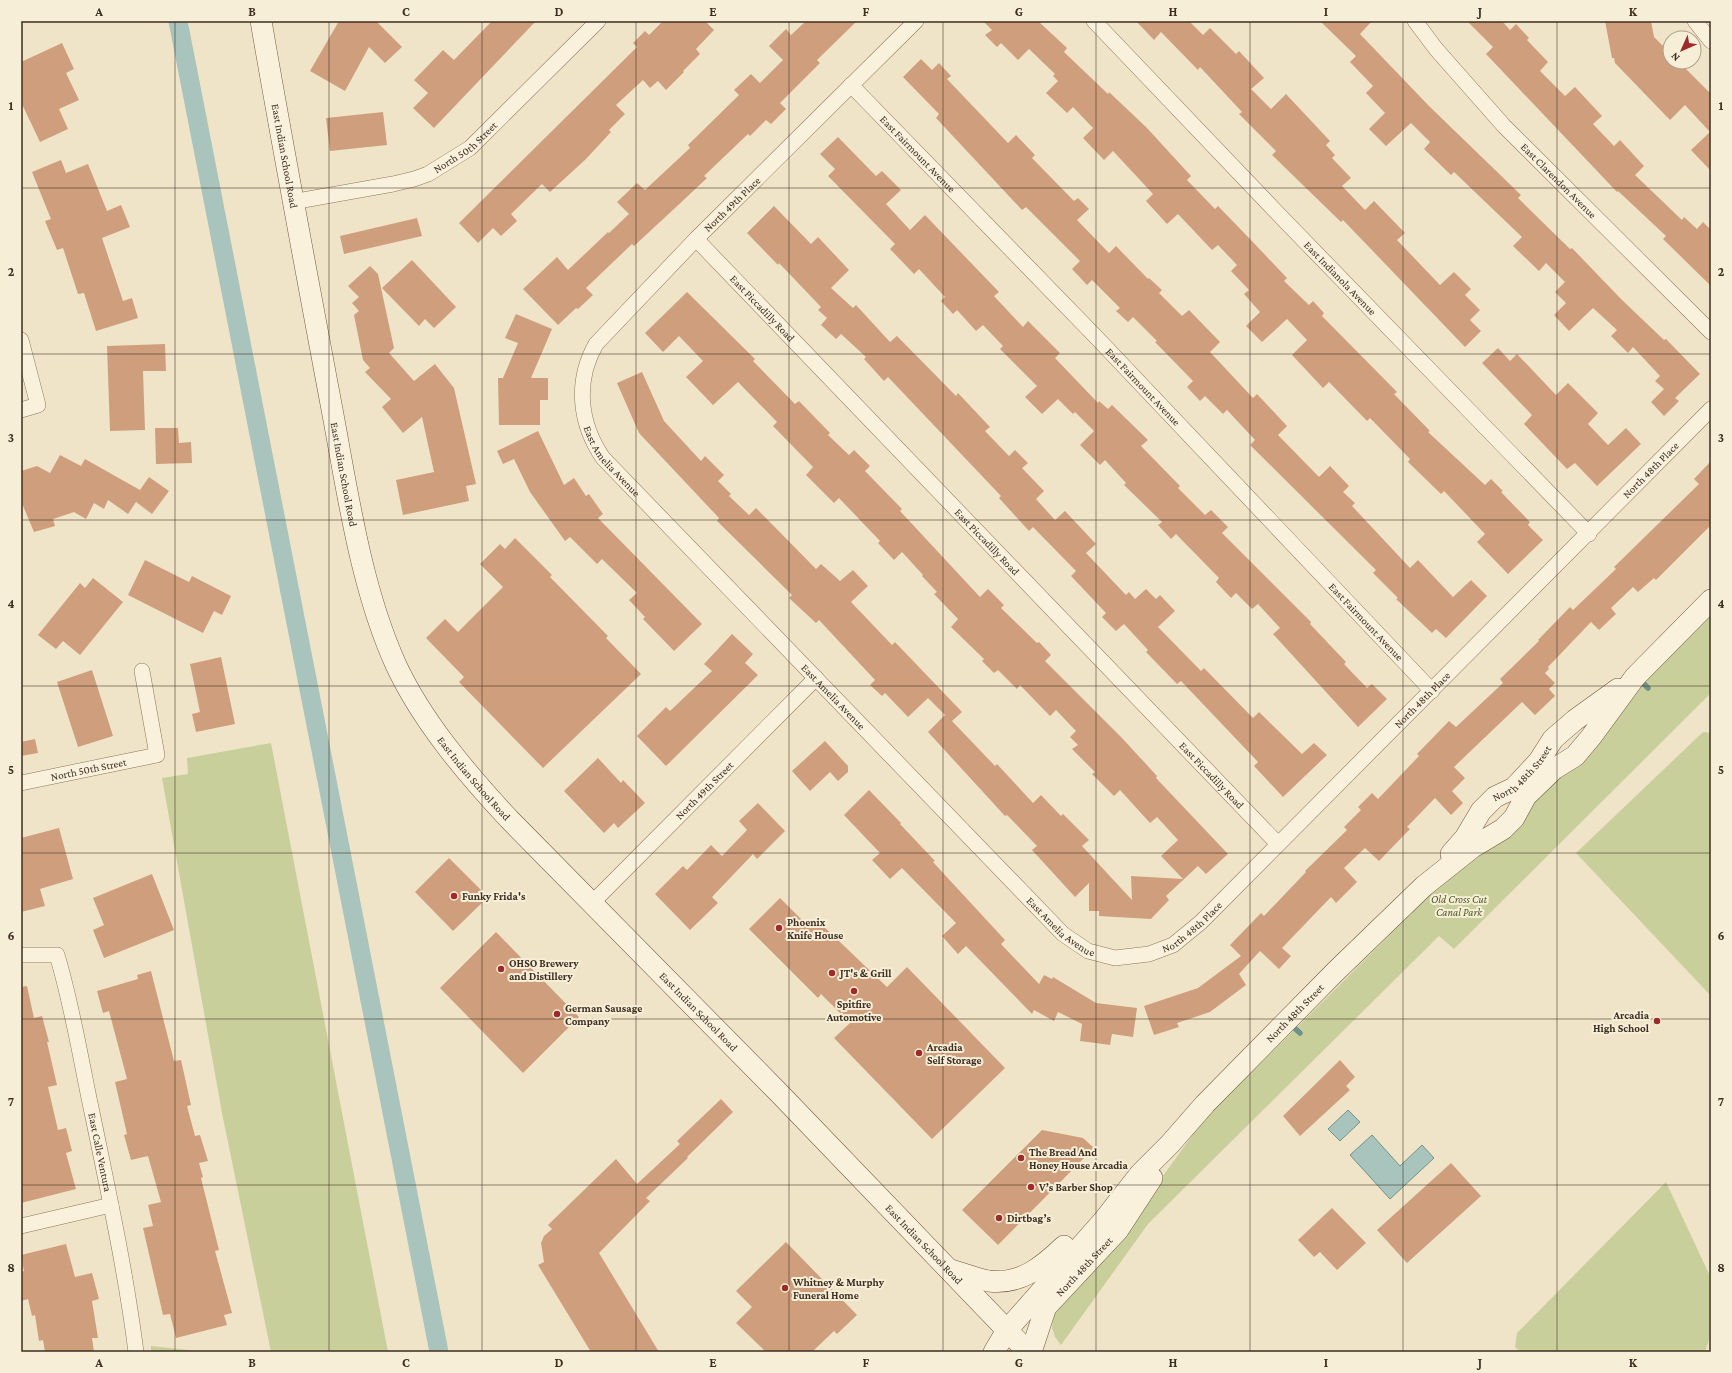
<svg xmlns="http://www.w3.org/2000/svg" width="1732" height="1373" viewBox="0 0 1732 1373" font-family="'Crimson Pro',serif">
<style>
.green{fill:#c9cf9b}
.water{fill:#a9c4bc;stroke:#6f938a}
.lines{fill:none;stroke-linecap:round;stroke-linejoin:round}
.stream{stroke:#6f938a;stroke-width:5.5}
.canal{stroke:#a9c4bc;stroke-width:19}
.building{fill:#cf9f7d}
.street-casing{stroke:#8d765c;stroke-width:16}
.secondary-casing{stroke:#6f573f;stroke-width:22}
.street{stroke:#faf1dc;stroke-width:15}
.secondary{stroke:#faf1dc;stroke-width:21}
.grid{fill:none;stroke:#3d2e20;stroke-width:1;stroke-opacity:0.55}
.poi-dot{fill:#9e2a2b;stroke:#f7eed8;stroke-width:1.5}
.labels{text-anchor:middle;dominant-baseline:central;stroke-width:4;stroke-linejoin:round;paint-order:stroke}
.street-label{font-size:11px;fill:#3d2e20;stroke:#f7eed8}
.poi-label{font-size:11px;font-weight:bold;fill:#3d2e20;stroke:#f7eed8;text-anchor:start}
.park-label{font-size:11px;font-style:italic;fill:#4d5a26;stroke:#f7eed8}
.neatline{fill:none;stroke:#3d2e20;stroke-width:1.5}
.grid-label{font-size:13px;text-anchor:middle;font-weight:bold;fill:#3d2e20}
</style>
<rect width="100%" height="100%" fill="#f0e4c8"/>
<g class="green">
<path d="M1711 615V693L1454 949 1439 936 1148 1224 1061 1345 1055 1337 1052 1328 1055 1307 1126 1227 1194 1133 1213 1111Z"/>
<path d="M1703 732 1711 733V996L1576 853Z"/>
<path d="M271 743 388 1352H271L222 1113 162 778 188 774 187 758Z"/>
<path d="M1666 1182 1709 1274V1340L1705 1352H1521L1515 1347 1517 1333Z"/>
<path d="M151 1346 207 1352H151Z"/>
</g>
<g class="water">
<path d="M1348 1110 1360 1122 1340 1141 1328 1129Z"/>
<path d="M1372 1135 1400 1166 1422 1145 1434 1158 1390 1199 1350 1155Z"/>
</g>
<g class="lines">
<g class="stream">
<path d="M1639 679 1648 688"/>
<path d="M1290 1024 1300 1033"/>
</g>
<path class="canal" d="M178 21 439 1352"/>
</g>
<g class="building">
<path d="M339 21H376L402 47 385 63 369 47 345 91 310 71Z"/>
<path d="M492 21H536L434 128 413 108 428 93 414 80 443 50 454 60Z"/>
<path d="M663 21H705L714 30 696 49 700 54 683 71 684 72 666 90 658 81 650 88 643 80 616 105 625 114 609 130 611 132 586 159 550 192 542 184 511 214 517 221 501 236 493 228 478 243 459 223 637 47 633 43 645 31 649 35Z"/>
<path d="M806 21H857L817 60 820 63 780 103 786 109 771 124 766 120 750 136 748 134 704 176 707 178 674 209 634 246 632 244 586 288 593 295 578 309 576 308 558 325 523 289 557 257 568 270 608 232 609 233 629 214 617 202 637 183 645 190 690 148 688 145 739 95 734 90 751 74 760 83 783 60 769 46 786 29 791 35Z"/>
<path d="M983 21H1038L1067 48 1064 52 1108 94 1109 92 1147 128 1191 176 1187 180 1215 209 1218 206 1250 239 1287 278 1284 281 1309 305 1313 301 1324 313 1322 316 1397 392 1394 394 1430 431 1428 432 1485 485 1491 479 1503 491 1501 492 1530 522 1528 525 1543 540 1508 574 1477 542 1485 534 1444 491 1441 494 1408 462 1410 459 1370 418 1367 421 1329 382 1323 388 1292 355 1307 340 1287 319 1262 342 1246 326 1260 312 1244 294 1249 290 1231 271 1237 265 1218 245 1212 250 1178 214 1167 224 1146 201 1153 194 1113 151 1104 160 1083 138 1093 128 1073 107 1067 113 1046 93 1058 81 1053 76 1055 74 1029 49 1018 60 1001 43 997 47 985 35 992 30Z"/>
<path d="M1136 21H1189L1203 35 1210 28 1236 54 1239 51 1264 78 1251 89 1271 109 1286 94 1330 141 1326 145 1335 155 1332 158 1351 178 1342 186 1365 210 1374 201 1405 233 1397 240 1440 285 1454 272 1471 289 1465 295 1480 310 1470 320 1481 331 1465 347 1343 220 1341 222 1272 155 1276 151 1239 114 1242 112 1200 67 1198 70 1161 32 1154 40Z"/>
<path d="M1320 21H1372L1360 34 1429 106 1521 195 1518 198 1570 249 1572 248 1621 299 1664 340 1666 339 1700 374 1675 398 1679 401 1664 416 1651 402 1664 389 1655 381 1660 376 1633 347 1628 353 1611 336 1617 330 1593 308 1569 331 1554 315 1566 303 1555 292 1565 282 1546 263 1539 271 1513 246 1522 237 1454 172 1451 175 1424 149 1430 142 1411 123 1386 146 1369 129 1385 113 1366 93 1373 86 1350 62 1356 56Z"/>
<path d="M1467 21H1502L1510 30 1516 24 1529 38 1527 40 1548 62 1540 71 1565 96 1575 87 1602 116 1593 124 1614 146 1620 140 1644 166 1635 175 1682 220 1684 217 1697 229 1703 222 1711 230V286L1663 239 1666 236 1618 191 1617 192 1486 54 1493 47Z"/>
<path d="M1605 21H1651L1654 37 1670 53V62H1679L1711 94V171L1691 150 1710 132 1685 105 1670 120 1615 63 1614 58H1612Z"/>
<path d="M62 43 74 69 66 73 79 100 59 109 68 129 40 142 21 102V62Z"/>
<path d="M921 59 932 70 939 63 951 76 947 79 1008 143 1016 135 1035 155 1032 158 1074 201 1078 198 1089 209 1077 220 1109 253 1116 246 1148 279 1149 278 1162 290 1159 293 1182 316 1189 310 1220 342 1210 352 1253 398 1257 394 1287 426 1278 435 1319 477 1330 466 1349 486 1343 492 1355 503 1352 506 1410 568 1418 560 1453 597 1471 580 1487 596 1446 638 1436 629 1432 633 1396 599 1398 598 1373 573 1376 570 1250 445 1255 440 1227 410 1223 414 1205 396 1200 401 1187 387 1193 381 1155 342 1157 341 1133 317 1128 322 1116 311 1120 308 1092 280 1087 285 1072 269 1080 261 1026 207 1022 210 936 118 939 114 903 77Z"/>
<path d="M383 112 387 145 330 151 326 118Z"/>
<path d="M838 137 876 176 882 171 901 190 886 204 910 230 925 215 999 292 994 296 1023 327 1028 321 1060 353 1055 358 1098 403 1099 401 1108 409 1112 405 1148 440 1141 446 1180 486 1178 488 1205 515 1211 510 1228 527 1222 533 1311 622 1310 624 1346 662 1344 664 1367 688 1372 684 1387 699 1358 727 1273 634 1280 628 1258 604 1252 609 1236 593 1231 598 1216 582 1219 578 1176 534 1171 539 1158 525 1162 522 1124 485 1126 483 1105 460 1100 465 1080 445 1094 431 1075 412 1073 414 1058 399 1042 414 1025 397 1037 386 1000 349 1003 346 983 325 976 331 957 310 953 314 941 301 945 297 919 269 914 274 890 249 895 244 828 176 835 169 820 154Z"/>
<path d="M61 160 66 173 88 164 107 211 121 205 130 227 102 238 123 301 132 298 138 318 96 331 84 293 78 294 63 248 57 250 45 221 51 219 32 172Z"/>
<path d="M774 206 811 244 818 237 849 270 831 288 853 308 856 305 890 342 897 336 956 396 958 393 990 427 985 431 1009 456 1015 450 1028 463 1022 468 1044 491 1036 499 1055 520 1065 511 1096 544 1086 553 1126 595 1129 592 1135 599 1146 589 1156 599 1160 595 1175 611 1158 627 1201 671 1204 668 1253 718 1259 712 1302 754 1314 743 1327 755 1283 797 1254 766 1258 762 1181 681 1177 684 1146 652 1148 650 1124 624 1116 631 1102 617 1106 613 1071 576 1076 571 1033 527 1029 531 999 498 1001 496 888 377 884 381 864 359 866 357 841 334 836 339 821 325 827 318 818 310 821 307 779 263 778 265 747 233Z"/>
<path d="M417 218 422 236 344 254 340 236Z"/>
<path d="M412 260 456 307 434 328 425 319 419 326 382 288Z"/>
<path d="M370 266 378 274 394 348 389 353 414 381 435 364 454 388 476 484 466 486 469 501 403 515 396 480 434 472 422 417 403 433 382 407 391 399 365 372 370 368 363 360 354 315 359 311 352 303 359 297 348 286Z"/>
<path d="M687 292 755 359 753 361 795 404 799 401 830 433 828 435 849 455 854 450 870 466 865 471 902 509 900 511 980 597 988 589 1004 605 1001 608 1037 643 1039 642 1051 655 1045 661 1122 738 1157 776 1156 778 1228 854 1206 874 1198 866 1166 896 1169 900 1151 919 1099 916V911H1089V883L1075 897 1032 850 1037 846 1007 815 1005 816 928 732 945 715 928 698 908 717 885 693 882 696 870 685 875 680 819 620 816 623 789 598 792 595 717 521 719 518 639 433 617 383 642 372 664 421 701 461 705 456 724 475 718 481 731 494 729 496 749 515 756 508 816 569 821 564 840 581 853 570 868 586 851 602 892 645 895 642 962 712 952 721 995 766 997 764 1033 803 1041 795 1061 816 1063 814 1089 840 1082 846 1132 900 1131 876 1183 879 1161 856 1178 840 1157 817 1150 823 1120 790 1114 796 1092 774 1095 772 1072 749 1078 745 1070 737 1076 731 1056 710 1050 716 1020 685 1017 689 998 670 994 673 982 661 984 659 951 627 958 619 934 594 937 592 922 576 923 575 902 552 894 560 878 543 880 541 839 498 834 503 806 475 813 467 773 426 777 422 738 382 713 405 686 377 703 361 679 336 663 352 645 333Z"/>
<path d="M516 314 552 329 531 378H548V400H540V425H499L498 378H503L518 343 505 338Z"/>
<path d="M165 344 166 371H143L145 430 110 431 107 346Z"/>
<path d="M1498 348 1510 361 1517 354 1556 395 1568 383 1598 413 1588 424 1608 445 1626 428 1641 444 1597 486 1575 463 1567 469 1524 424 1532 415 1482 363Z"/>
<path d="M155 428H178L179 443 191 442 192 463 156 464Z"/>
<path d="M538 431 564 485 574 478 586 496 589 494 603 514 598 518 702 624 674 651 643 619 645 617 629 600 637 593 602 559 597 564 570 537 565 541 530 492 514 459 503 464 497 451Z"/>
<path d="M60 455 81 466 85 459 140 490 149 477 169 491 152 514 136 502 128 514 108 500 104 509 94 503 86 519 74 512 53 519 55 526 34 532 21 501V471L37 466 50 473Z"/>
<path d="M1711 461V525L1656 580 1654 578 1638 592 1633 587 1611 608 1616 614 1599 630 1591 622 1548 667 1549 669 1545 673 1555 683 1549 689 1555 696 1535 715 1522 702 1454 767 1465 778 1452 791 1463 803 1451 815 1435 798 1407 827 1410 829 1379 861 1365 848 1344 868 1357 882 1336 903 1331 897 1282 948 1291 956 1279 969 1260 951 1239 974 1246 985 1210 1012 1177 1023 1179 1027 1154 1035 1144 1006 1198 988 1241 956 1230 945 1261 913 1264 916 1306 872 1305 871 1347 830 1344 827 1361 810 1358 807 1372 793 1378 799 1419 756 1417 754 1449 721 1456 727 1503 683 1500 679 1539 641 1538 640 1570 607 1573 610 1616 569 1614 567 1699 484 1694 479Z"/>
<path d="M515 538 552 575 550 577 608 636 606 638 641 674 543 768 459 682 464 677 426 638 445 619 458 632 503 587 480 564 500 544 505 549Z"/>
<path d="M145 560 189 582 192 576 231 596 222 615 214 611 203 633 128 595Z"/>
<path d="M93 578 123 602 80 655 63 641 56 649 38 635 80 583 85 588Z"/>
<path d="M732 634 753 654 745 663 758 675 666 766 637 736 666 707 670 711 712 671 704 664Z"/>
<path d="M221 657 235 724 196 732 192 714 200 712 190 664Z"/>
<path d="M92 670 113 736 78 747 57 682Z"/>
<path d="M35 739 38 753 21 756V742Z"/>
<path d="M825 741 848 766V772L838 781 830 772 810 791 792 771Z"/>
<path d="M598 758 621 783 623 780 645 803 618 828 614 823 604 833 564 791Z"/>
<path d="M869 790 901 823 900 824 935 861 933 862 1005 940 1001 944 1039 984 1044 975 1052 979 1053 977 1096 1003 1137 1008 1133 1037 1112 1034 1110 1045 1080 1041 1082 1024 1058 1012 1054 1021 1034 1010 1032 1014 966 946 958 954 942 936 956 923 902 868 890 879 872 860 880 853 844 815Z"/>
<path d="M758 803 785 831 757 859 753 854 712 897 718 903 690 930 655 894 683 866 687 870 711 845 722 856 747 830 739 821Z"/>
<path d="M59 828 73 879 40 889 45 906 21 912V838Z"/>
<path d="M449 858 488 897 453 931 415 892Z"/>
<path d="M152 874 174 930 104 958 93 930 104 925 93 898Z"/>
<path d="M780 898 809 927 817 920 887 987 907 967 1005 1068 932 1139 834 1038 850 1023 821 994 818 998 749 929Z"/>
<path d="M496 932 579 1017 523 1073 440 988Z"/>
<path d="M151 971 174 1061 181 1060 191 1105 187 1106 195 1136 200 1135 208 1161 199 1163 203 1177 201 1178 219 1250 215 1251 232 1313 224 1315 227 1325 176 1338 170 1314 163 1315 143 1228 153 1226 148 1205 161 1202 148 1156 131 1160 124 1135 127 1134 115 1082 127 1079 109 1011 103 1013 97 991 138 979 137 975Z"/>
<path d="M27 986 34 1018 42 1016 49 1042H47L57 1085 48 1087 58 1130 66 1128 72 1151 66 1153 76 1189 21 1203V987Z"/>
<path d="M1340 1060 1355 1077 1346 1086 1350 1090 1300 1136 1283 1116Z"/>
<path d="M721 1099 733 1112 687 1157 688 1158 646 1198 650 1201 599 1253 659 1352H591L538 1265 544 1262 541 1243 544 1236 552 1229 548 1225 616 1159 637 1184 680 1144 677 1141Z"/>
<path d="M1042 1130 1083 1138 1094 1148 998 1245 962 1210Z"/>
<path d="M1451 1163 1481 1196 1407 1263 1377 1230Z"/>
<path d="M1332 1208 1366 1243 1337 1270 1320 1252 1314 1257 1298 1240Z"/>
<path d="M786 1242 857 1315 837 1334 834 1331 812 1352H766L736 1323 752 1307 736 1291Z"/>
<path d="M66 1244 75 1277 92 1273 99 1299 92 1301 98 1338H92L94 1352H45L43 1340 39 1341 35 1315 32 1316 28 1299 21 1301V1272L24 1271 21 1255Z"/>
</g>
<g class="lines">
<defs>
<g id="street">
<path id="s1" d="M916 21 696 239 596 344C575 381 579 423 603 458L1063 934 1088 951 1115 958 1149 954 1173 945 1201 922 1711 409"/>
<path id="s2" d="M1094 21 1286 222 1589 534"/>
<path id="s3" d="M1415 21 1436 49 1504 126 1711 332"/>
<path d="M1695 21 1711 41"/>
<path id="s4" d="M851 85 1098 339 1432 691"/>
<path id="s5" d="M292 202 393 184 414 179 428 174 470 148 598 21"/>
<path id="s6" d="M696 239 1278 844"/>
<path d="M21 340 38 405 21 410"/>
<path id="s7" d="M21 783 157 755 142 671"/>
<path id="s8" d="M592 903 816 678"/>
<path id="s9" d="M21 955H57C73 1008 81 1062 93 1117 109 1195 126 1273 136 1352"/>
<path d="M21 1226 111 1205"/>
</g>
<g id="secondary">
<path id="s10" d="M261 21C283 149 307 276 331 404 347 488 360 586 396 665 422 721 467 774 509 819L780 1094 1028 1352"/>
<path id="s11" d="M1451 854 1465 838 1481 811 1495 797 1514 788 1539 761 1553 739 1575 720 1618 689"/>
<path d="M950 1270C963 1273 976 1279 989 1281 1021 1285 1043 1266 1064 1246"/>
<path id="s12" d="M994 1352 1007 1330 1104 1220 1140 1174 1170 1144 1205 1104 1336 971 1424 886 1473 847 1503 829 1514 818 1526 796 1554 769 1575 756 1591 737 1635 677 1711 600"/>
<path id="s13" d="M1031 1352 1046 1307 1118 1230 1152 1178"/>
</g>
</defs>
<use href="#street" class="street-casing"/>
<use href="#secondary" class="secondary-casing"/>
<use href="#street" class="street"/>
<use href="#secondary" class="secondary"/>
</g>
<path class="grid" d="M175 21V1352M329 21V1352M482 21V1352M636 21V1352M789 21V1352M943 21V1352M1096 21V1352M1250 21V1352M1403 21V1352M1557 21V1352M21 188H1711M21 354H1711M21 520H1711M21 686H1711M21 853H1711M21 1019H1711M21 1185H1711"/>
<g class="poi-dot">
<circle cx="454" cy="896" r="4"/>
<circle cx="779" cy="928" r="4"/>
<circle cx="501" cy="969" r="4"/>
<circle cx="832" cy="973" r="4"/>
<circle cx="854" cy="991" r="4"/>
<circle cx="557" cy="1014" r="4"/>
<circle cx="1657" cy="1021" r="4"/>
<circle cx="919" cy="1053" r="4"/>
<circle cx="1021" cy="1158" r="4"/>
<circle cx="1031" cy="1187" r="4"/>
<circle cx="999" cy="1218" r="4"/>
<circle cx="785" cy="1288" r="4"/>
</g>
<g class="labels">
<g class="street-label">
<text stroke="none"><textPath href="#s5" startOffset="185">North 50th Street</textPath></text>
<text stroke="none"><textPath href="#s4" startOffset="96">East Fairmount Avenue</textPath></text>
<text stroke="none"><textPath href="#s10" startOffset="137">East Indian School Road</textPath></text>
<text stroke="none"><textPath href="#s3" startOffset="215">East Clarendon Avenue</textPath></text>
<text transform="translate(732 204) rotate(-44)">North 49th Place</text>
<text stroke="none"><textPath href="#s2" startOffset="356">East Indianola Avenue</textPath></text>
<text stroke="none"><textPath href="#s6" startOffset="96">East Piccadilly Road</textPath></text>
<text stroke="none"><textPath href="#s4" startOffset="420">East Fairmount Avenue</textPath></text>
<text stroke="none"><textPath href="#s1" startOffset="583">East Amelia Avenue</textPath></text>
<text stroke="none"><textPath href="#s1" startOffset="2029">North 48th Place</textPath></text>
<text stroke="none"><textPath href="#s10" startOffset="461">East Indian School Road</textPath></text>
<text stroke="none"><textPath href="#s6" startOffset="420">East Piccadilly Road</textPath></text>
<text stroke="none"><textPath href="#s4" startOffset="744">East Fairmount Avenue</textPath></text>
<text stroke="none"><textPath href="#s1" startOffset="907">East Amelia Avenue</textPath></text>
<text stroke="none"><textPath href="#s1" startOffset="1705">North 48th Place</textPath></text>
<text stroke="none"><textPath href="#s7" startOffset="69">North 50th Street</textPath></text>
<text stroke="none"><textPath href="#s11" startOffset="109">North 48th Street</textPath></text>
<text stroke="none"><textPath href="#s6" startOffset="744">East Piccadilly Road</textPath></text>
<text stroke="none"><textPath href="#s10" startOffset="797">East Indian School Road</textPath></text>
<text stroke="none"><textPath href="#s8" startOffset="159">North 49th Street</textPath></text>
<text stroke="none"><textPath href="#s1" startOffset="1231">East Amelia Avenue</textPath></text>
<text stroke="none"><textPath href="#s1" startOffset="1381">North 48th Place</textPath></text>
<text stroke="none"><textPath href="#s10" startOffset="1121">East Indian School Road</textPath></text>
<text stroke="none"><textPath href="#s12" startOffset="454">North 48th Street</textPath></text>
<text stroke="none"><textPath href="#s9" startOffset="238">East Calle Ventura</textPath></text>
<text stroke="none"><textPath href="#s10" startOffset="1445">East Indian School Road</textPath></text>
<text stroke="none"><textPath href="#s13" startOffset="103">North 48th Street</textPath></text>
</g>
<g class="poi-label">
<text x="462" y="896">Funky Frida's</text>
<text x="787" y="922">Phoenix<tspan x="787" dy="13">Knife House</tspan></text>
<text x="509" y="963">OHSO Brewery<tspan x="509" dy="13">and Distillery</tspan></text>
<text x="840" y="973">JT's &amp; Grill</text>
<text x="854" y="1004" text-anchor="middle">Spitfire<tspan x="854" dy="13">Automotive</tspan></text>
<text x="565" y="1008">German Sausage<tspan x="565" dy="13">Company</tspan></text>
<text x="1649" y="1015" text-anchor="end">Arcadia<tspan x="1649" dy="13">High School</tspan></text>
<text x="927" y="1047">Arcadia<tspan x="927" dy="13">Self Storage</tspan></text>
<text x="1029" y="1152">The Bread And<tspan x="1029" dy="13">Honey House Arcadia</tspan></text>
<text x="1039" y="1187">V’s Barber Shop</text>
<text x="1007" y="1218">Dirtbag’s</text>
<text x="793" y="1282">Whitney &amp; Murphy<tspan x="793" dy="13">Funeral Home</tspan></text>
</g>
<g class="park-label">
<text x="1459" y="899">Old Cross Cut<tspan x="1459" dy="13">Canal Park</tspan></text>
</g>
</g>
<rect width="1732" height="1373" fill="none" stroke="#f7eed8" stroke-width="44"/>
<g transform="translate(1682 50) rotate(225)"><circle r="19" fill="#f7eed8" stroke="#ada18e"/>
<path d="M0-3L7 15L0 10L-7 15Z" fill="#9e2a2b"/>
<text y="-6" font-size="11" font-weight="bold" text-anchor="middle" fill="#3d2e20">N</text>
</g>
<rect x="22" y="22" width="1688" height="1329" class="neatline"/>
<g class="grid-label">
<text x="99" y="16">A</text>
<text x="252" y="16">B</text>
<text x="406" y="16">C</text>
<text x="559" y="16">D</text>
<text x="713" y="16">E</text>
<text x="866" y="16">F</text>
<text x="1019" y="16">G</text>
<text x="1173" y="16">H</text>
<text x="1326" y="16">I</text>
<text x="1480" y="16">J</text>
<text x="1633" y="16">K</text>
<text x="11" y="110">1</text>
<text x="1721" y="110">1</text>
<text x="11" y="276">2</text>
<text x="1721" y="276">2</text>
<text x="11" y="442">3</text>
<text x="1721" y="442">3</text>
<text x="11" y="608">4</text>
<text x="1721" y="608">4</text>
<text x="11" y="774">5</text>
<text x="1721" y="774">5</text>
<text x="11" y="940">6</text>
<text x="1721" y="940">6</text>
<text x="11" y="1106">7</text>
<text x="1721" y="1106">7</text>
<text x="11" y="1272">8</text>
<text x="1721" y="1272">8</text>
<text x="99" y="1367">A</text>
<text x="252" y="1367">B</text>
<text x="406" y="1367">C</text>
<text x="559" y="1367">D</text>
<text x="713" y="1367">E</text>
<text x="866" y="1367">F</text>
<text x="1019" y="1367">G</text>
<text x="1173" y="1367">H</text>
<text x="1326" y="1367">I</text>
<text x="1480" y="1367">J</text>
<text x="1633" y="1367">K</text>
</g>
</svg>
